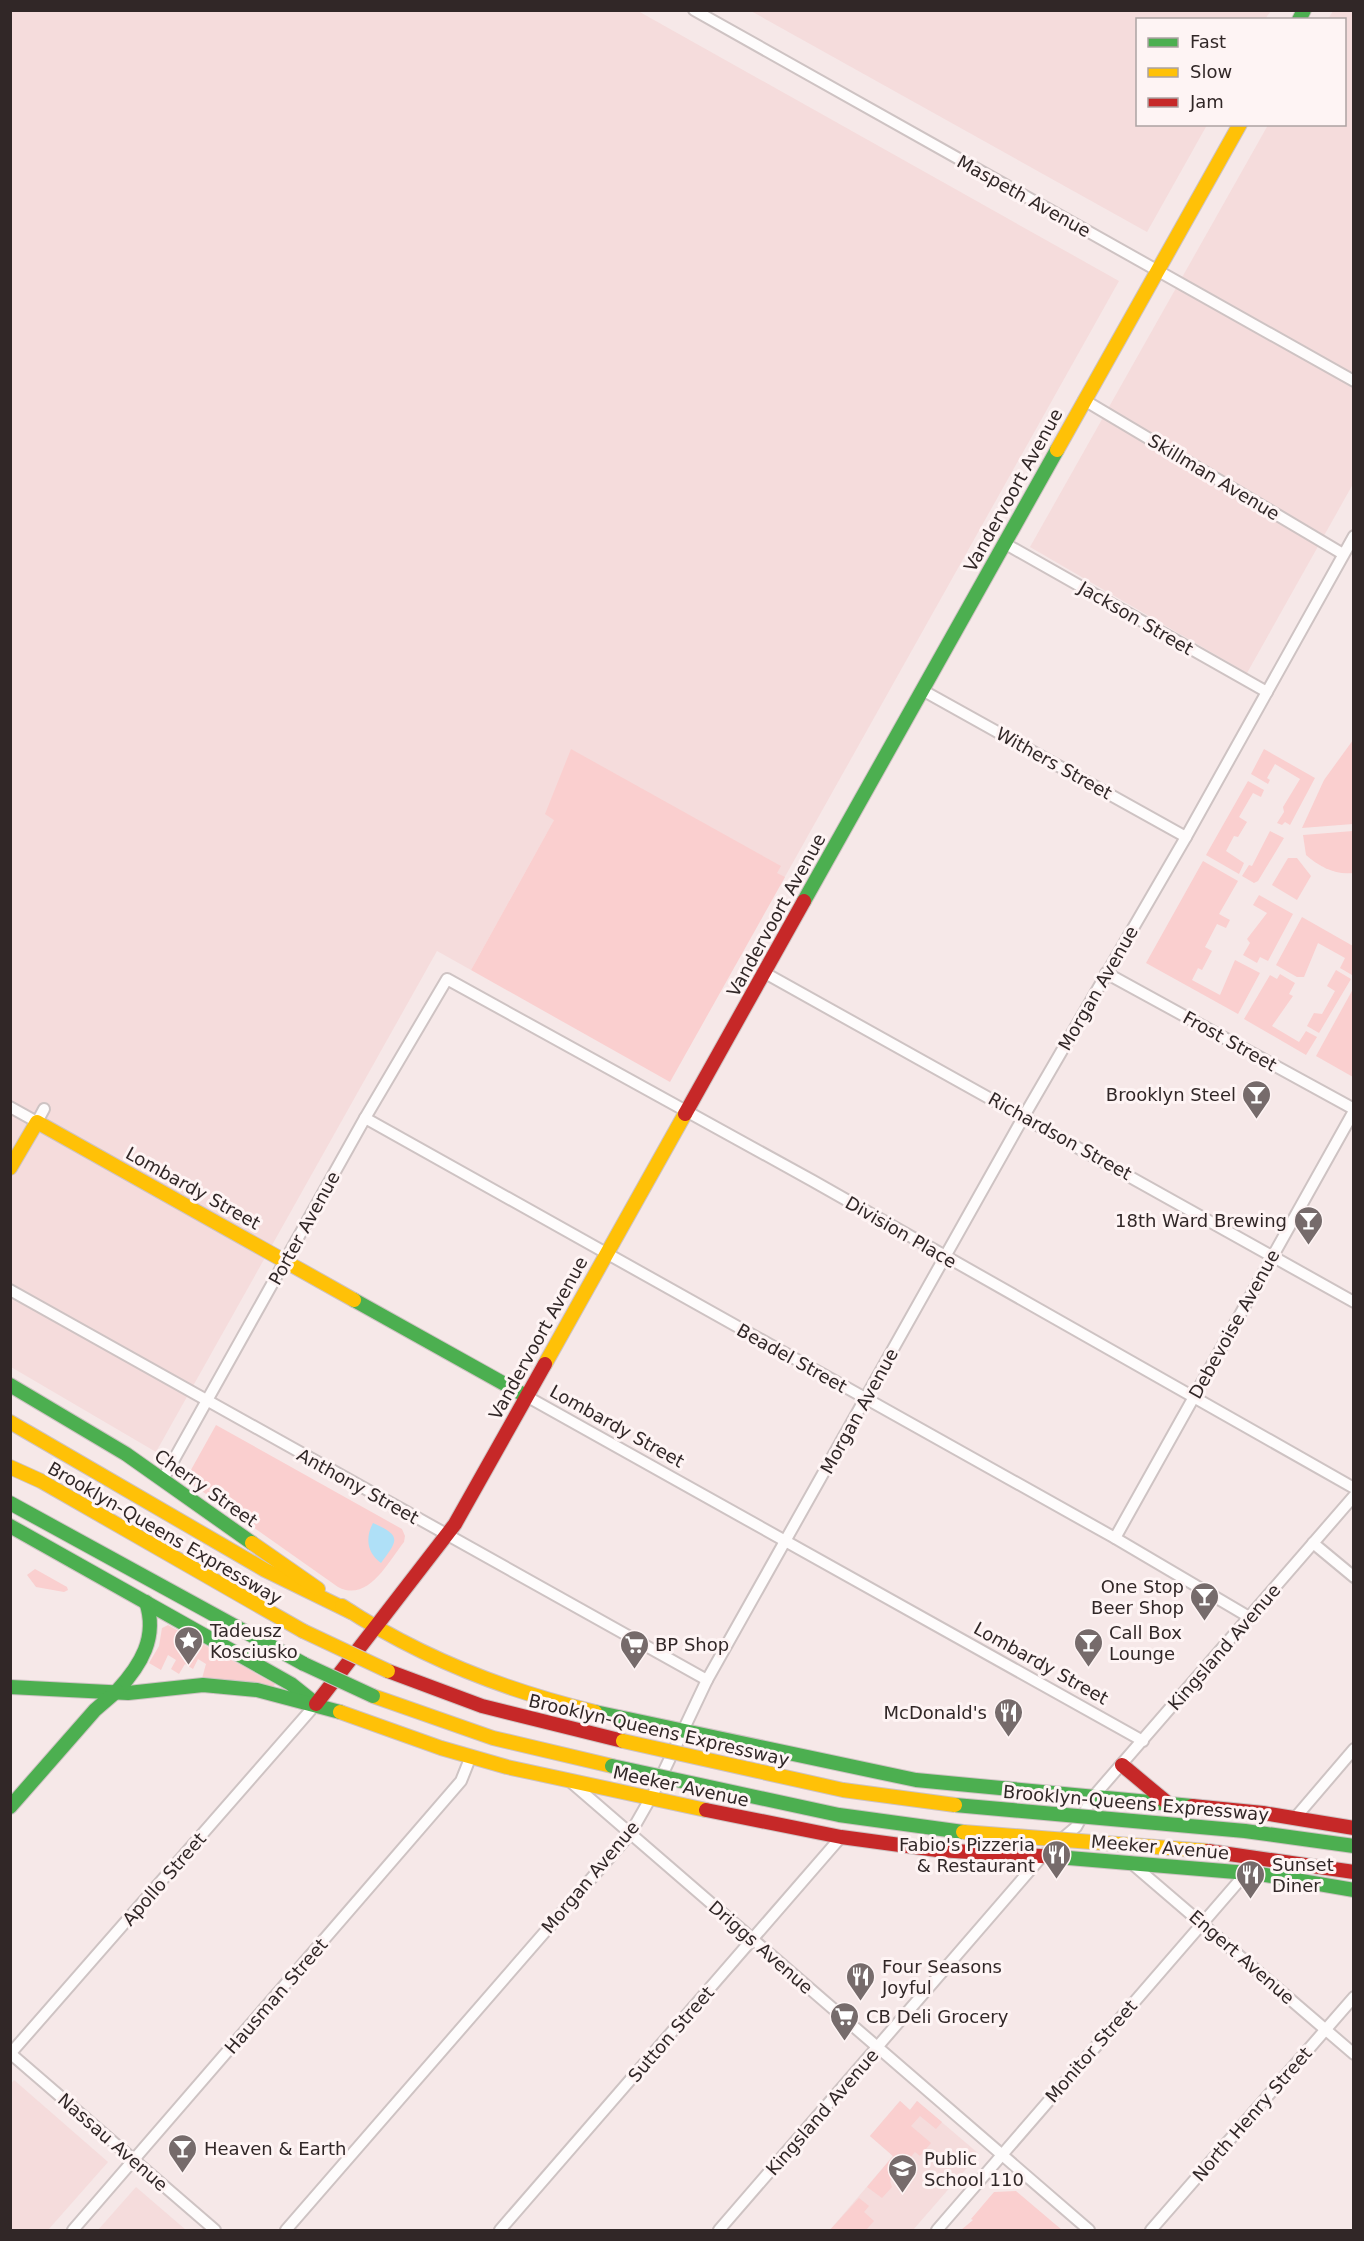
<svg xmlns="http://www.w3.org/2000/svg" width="1364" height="2241" viewBox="0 0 1364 2241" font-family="'DejaVu Sans',sans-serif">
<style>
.built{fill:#f5dcdc}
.green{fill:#facfcf}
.water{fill:#afe0f7}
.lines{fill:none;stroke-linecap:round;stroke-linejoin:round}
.street-casing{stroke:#cec3c3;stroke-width:14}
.fast-casing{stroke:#cec3c3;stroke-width:16}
.slow-casing{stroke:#cec3c3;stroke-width:16}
.jam-casing{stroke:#cec3c3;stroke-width:16}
.street{stroke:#fefcfc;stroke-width:10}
.fast{stroke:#4caf50;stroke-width:14}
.slow{stroke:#ffc107;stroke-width:14}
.jam{stroke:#c62828;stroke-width:14}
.fast-bridge-casing{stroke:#cec3c3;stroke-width:16;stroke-linecap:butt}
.slow-bridge-casing{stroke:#cec3c3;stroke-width:16;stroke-linecap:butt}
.jam-bridge-casing{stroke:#cec3c3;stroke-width:16;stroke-linecap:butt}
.fast-bridge{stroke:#4caf50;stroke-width:14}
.slow-bridge{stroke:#ffc107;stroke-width:14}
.jam-bridge{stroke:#c62828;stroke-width:14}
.labels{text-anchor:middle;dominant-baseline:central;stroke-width:6;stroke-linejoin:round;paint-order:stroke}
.street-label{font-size:18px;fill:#312727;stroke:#fef4f4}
.poi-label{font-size:18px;fill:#312727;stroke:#fef4f4;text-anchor:start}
</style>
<rect width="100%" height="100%" fill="#f6e8e8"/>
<g class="built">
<path d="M11 11H638L1119 281 782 882 582 770 471 970 437 951 156 1452 11 1367Z"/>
<path d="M751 11H1271L1265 19 1138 20V124L1207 125 1147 232Z"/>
<path d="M1333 11H1353V484L1247 673 1030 547 1268 125 1344 124V20L1328 19Z"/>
<path d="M14 2080 108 2162 48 2230H11L10 2085Z"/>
<path d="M900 2101 910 2110 917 2101 979 2154 913 2230H830L893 2156 870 2136Z"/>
<path d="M136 2187 186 2230H98Z"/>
</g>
<g class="green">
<path d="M1353 740V824L1302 828 1324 780Z"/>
<path d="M571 749 781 866 777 873 785 877 670 1082 471 970 554 820 545 814Z"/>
<path d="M1264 749 1315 778 1290 825 1285 822 1282 825 1277 823 1284 812 1283 807 1300 779 1275 764 1267 778 1270 780 1268 784 1251 774Z"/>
<path d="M1248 781 1264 790 1261 797 1253 793 1239 817 1247 822 1238 837 1234 836 1226 851 1244 863 1239 874 1206 855Z"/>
<path d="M1270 831 1284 838 1258 881 1254 883 1242 876 1249 865 1252 866Z"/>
<path d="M1353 831V873C1335 875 1320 867 1306 855L1303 835Z"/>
<path d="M1288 858H1297L1311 876 1297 900 1272 885Z"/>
<path d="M1203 861 1238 881 1219 914 1230 920 1226 928 1217 924 1205 947 1212 951 1202 970 1198 968 1192 980 1220 995 1235 960 1260 973 1238 1014 1146 963Z"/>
<path d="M1259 895 1293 914 1268 961 1260 957 1257 963 1243 955 1250 943 1247 939 1267 913 1253 905Z"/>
<path d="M1302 917 1353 946 1352 975 1340 968 1345 958 1318 943 1304 977H1297L1276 965Z"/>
<path d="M1336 970 1351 979 1319 1033 1307 1026 1314 1013 1322 1014 1335 991 1327 986Z"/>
<path d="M1280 974 1295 983 1289 994 1293 996 1272 1026 1299 1042 1306 1031 1317 1037 1306 1055 1244 1019 1270 975 1277 979Z"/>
<path d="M1353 989V1077L1316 1056Z"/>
<path d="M216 1425 402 1529 405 1536 404 1542C388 1562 368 1603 338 1587L189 1482 187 1477Z"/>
<path d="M35 1569 67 1587 68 1590 64 1592 36 1587 27 1575Z"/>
<path d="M168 1625 275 1684 273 1688 201 1682 206 1664 198 1659 193 1669 185 1664 179 1674 171 1669 176 1660 168 1655 161 1670 149 1663 159 1646 162 1628Z"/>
<path d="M900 2101 910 2110 917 2101 942 2122 936 2129 920 2116 911 2126 931 2143 920 2156 915 2152 890 2181 892 2187 882 2198 867 2187 893 2156 870 2136Z"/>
<path d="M1016 2191 1062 2230H961L973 2220 971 2219 994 2192Z"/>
<path d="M859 2198 869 2206 864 2212 874 2221 866 2230H830Z"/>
</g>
<path class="water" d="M373 1523C402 1536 398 1540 381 1563 367 1553 365 1538 373 1523Z"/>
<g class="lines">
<defs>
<g id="street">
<path d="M694 10 1354 381"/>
<path d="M1084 400 1343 554"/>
<path d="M1004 543 1267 692"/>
<path d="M922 690 1186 837"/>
<path d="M765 973 1354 1302"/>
<path d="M1106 973 1354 1109"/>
<path d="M10 1107 37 1122 44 1109"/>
<path d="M365 1118 1115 1538 1249 1617"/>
<path d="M10 1290 707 1680"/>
<path d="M526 1396 1143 1741"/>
<path d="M163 1479 365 1118 447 979 813 1181 1354 1488"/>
<path d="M1115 1538 1354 1111"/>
<path d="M1313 1543 1354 1577"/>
<path d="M572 1783 1089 2230"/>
<path d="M1295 1818 1354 1749"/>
<path d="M1063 1838 1076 1827 1093 1797 1354 1496"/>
<path d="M1130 1862 1354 2054"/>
<path d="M10 2053 215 2230"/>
<path d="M10 2054 316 1704"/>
<path d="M73 2230 461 1781 471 1756"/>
<path d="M286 2230 630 1834 654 1792 707 1680 1024 1116 1186 837 1354 536"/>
<path d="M500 2230 841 1837"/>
<path d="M719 2230 1044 1854"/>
<path d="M937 2230 1246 1873"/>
<path d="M1151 2230 1354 1997"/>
</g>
<g id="fast">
<path d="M1299 20 1304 10"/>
<path d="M804 901 1057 450"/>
<path d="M354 1300 526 1396"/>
<path d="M10 1385 126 1454 252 1543"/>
<path d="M10 1503 304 1664"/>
<path d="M10 1526 291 1684 316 1704"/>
<path d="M10 1687 128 1693 203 1685 257 1690 340 1712"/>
<path d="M117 1691C141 1665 158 1637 146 1602"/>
<path d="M595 1712 916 1780 1192 1806"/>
<path d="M10 1807 95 1710 117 1691"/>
<path d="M1057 1857 1260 1874 1354 1890"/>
</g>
<g id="slow">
<path d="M1057 450 1240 124"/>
<path d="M10 1168 37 1122 354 1300"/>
<path d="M545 1364 685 1114"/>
<path d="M10 1422 265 1570 351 1612"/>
<path d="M10 1467 41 1481 303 1631"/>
<path d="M252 1543 318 1589"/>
<path d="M342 1606C418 1656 507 1691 595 1712"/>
<path d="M373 1696 493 1738 612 1766"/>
<path d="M340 1712 441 1748 507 1767 706 1810"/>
</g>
<g id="jam">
<path d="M685 1114 804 901"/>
<path d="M388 1671 482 1706 623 1741"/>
<path d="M316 1704 455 1524 545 1364"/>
<path d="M1122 1765 1170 1805"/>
<path d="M1192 1806 1263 1813 1354 1828"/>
<path d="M706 1810 841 1837 937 1850 1057 1857"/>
</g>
</defs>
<use href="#street" class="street-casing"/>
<use href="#fast" class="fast-casing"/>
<use href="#slow" class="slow-casing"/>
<use href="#jam" class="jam-casing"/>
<use href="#street" class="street"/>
<use href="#fast" class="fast"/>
<use href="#slow" class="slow"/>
<use href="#jam" class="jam"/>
<defs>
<g id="fast-bridge">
<path d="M304 1664 373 1696"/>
<path d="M612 1766 839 1815 963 1832"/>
<path d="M955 1805 1245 1831 1354 1846"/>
</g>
<g id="slow-bridge">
<path d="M303 1631 388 1671"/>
<path d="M623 1741 843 1790 955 1805"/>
<path d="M963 1832 1208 1851"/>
</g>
<path id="jam-bridge" d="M1208 1851 1354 1872"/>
</defs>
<use href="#fast-bridge" class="fast-bridge-casing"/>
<use href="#slow-bridge" class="slow-bridge-casing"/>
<use href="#jam-bridge" class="jam-bridge-casing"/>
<use href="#fast-bridge" class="fast-bridge"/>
<use href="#slow-bridge" class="slow-bridge"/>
<use href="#jam-bridge" class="jam-bridge"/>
</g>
<defs>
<symbol id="bar-pin" viewBox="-11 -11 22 30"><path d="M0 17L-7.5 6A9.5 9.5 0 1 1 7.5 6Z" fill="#766b6b" stroke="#fef4f4"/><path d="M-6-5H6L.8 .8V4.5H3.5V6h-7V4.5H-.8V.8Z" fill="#fff"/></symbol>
<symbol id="sight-pin" viewBox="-11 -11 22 30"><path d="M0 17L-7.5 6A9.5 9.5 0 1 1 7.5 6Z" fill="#766b6b" stroke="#fef4f4"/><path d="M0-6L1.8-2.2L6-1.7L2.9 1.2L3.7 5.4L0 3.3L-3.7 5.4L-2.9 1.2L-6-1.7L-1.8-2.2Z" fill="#fff"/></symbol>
<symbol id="supermarket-pin" viewBox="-11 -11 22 30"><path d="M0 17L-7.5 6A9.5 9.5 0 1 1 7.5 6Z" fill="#766b6b" stroke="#fef4f4"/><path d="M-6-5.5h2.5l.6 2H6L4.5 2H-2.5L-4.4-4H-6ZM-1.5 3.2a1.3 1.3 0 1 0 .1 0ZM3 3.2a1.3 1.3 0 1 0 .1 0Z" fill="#fff"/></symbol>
<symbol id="restaurant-pin" viewBox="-11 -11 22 30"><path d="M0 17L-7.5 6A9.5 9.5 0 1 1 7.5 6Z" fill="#766b6b" stroke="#fef4f4"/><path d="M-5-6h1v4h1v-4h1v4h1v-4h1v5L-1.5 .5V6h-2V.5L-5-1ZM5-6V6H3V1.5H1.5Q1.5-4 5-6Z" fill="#fff"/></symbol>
<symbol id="school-pin" viewBox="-11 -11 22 30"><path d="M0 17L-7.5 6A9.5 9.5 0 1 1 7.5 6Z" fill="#766b6b" stroke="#fef4f4"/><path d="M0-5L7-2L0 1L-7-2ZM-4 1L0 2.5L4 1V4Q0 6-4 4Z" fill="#fff"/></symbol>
</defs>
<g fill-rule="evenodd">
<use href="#bar-pin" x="1240" y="1078" width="33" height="45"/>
<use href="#bar-pin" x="1292" y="1204" width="33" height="45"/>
<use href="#bar-pin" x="1188" y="1580" width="33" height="45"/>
<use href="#sight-pin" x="172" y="1624" width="33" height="45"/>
<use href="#bar-pin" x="1072" y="1626" width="33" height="45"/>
<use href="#supermarket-pin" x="618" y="1628" width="33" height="45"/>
<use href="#restaurant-pin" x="992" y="1696" width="33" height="45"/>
<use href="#restaurant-pin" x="1040" y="1838" width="33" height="45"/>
<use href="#restaurant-pin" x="1234" y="1858" width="33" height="45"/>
<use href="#restaurant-pin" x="844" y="1960" width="33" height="45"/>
<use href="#supermarket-pin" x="828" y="2000" width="33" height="45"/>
<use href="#bar-pin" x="166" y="2132" width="33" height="45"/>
<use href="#school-pin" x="886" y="2152" width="33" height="45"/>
</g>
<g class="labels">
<g class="street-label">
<text transform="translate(1024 196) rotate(29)">Maspeth Avenue</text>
<text transform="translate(1214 477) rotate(31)">Skillman Avenue</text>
<text transform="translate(1013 490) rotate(-61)">Vandervoort Avenue</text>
<text transform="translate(1136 618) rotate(30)">Jackson Street</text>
<text transform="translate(1054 763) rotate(29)">Withers Street</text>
<text transform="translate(776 915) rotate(-61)">Vandervoort Avenue</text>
<text transform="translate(1098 988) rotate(-60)">Morgan Avenue</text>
<text transform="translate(1230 1041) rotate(29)">Frost Street</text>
<text transform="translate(1060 1136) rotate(29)">Richardson Street</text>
<text transform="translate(193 1188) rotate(29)">Lombardy Street</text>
<text transform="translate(304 1228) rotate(-61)">Porter Avenue</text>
<text transform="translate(901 1232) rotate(30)">Division Place</text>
<text transform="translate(1234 1324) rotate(-61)">Debevoise Avenue</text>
<text transform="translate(538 1338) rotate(-61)">Vandervoort Avenue</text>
<text transform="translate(792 1358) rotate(29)">Beadel Street</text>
<text transform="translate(859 1411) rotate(-61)">Morgan Avenue</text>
<text transform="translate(617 1426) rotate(29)">Lombardy Street</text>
<text transform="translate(358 1486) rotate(29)">Anthony Street</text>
<text transform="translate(206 1488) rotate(35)">Cherry Street</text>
<text transform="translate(165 1533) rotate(30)">Brooklyn-Queens Expressway</text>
<text transform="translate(1224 1647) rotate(-49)">Kingsland Avenue</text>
<text transform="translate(1041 1663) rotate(29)">Lombardy Street</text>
<text transform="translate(659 1730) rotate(13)">Brooklyn-Queens Expressway</text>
<text transform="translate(681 1786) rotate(12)">Meeker Avenue</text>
<text transform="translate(1136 1803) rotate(5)">Brooklyn-Queens Expressway</text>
<text transform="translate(1160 1847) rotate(5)">Meeker Avenue</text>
<text transform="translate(590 1877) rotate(-50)">Morgan Avenue</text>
<text transform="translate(164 1879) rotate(-49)">Apollo Street</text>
<text transform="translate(761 1947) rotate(41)">Driggs Avenue</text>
<text transform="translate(1242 1957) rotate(41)">Engert Avenue</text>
<text transform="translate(276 1996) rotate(-49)">Hausman Street</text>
<text transform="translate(671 2034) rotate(-49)">Sutton Street</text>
<text transform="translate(1091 2051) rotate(-49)">Monitor Street</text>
<text transform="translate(822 2112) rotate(-49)">Kingsland Avenue</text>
<text transform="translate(1252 2114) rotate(-49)">North Henry Street</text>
<text transform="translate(113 2142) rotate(41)">Nassau Avenue</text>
</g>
<g class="poi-label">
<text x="1236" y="1094" text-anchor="end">Brooklyn Steel</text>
<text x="1287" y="1220" text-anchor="end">18th Ward Brewing</text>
<text x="1184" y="1586" text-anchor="end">One Stop<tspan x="1184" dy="21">Beer Shop</tspan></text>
<text x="210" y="1630">Tadeusz<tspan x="210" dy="21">Kosciusko</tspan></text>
<text x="1109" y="1632">Call Box<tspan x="1109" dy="21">Lounge</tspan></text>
<text x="655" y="1644">BP Shop</text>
<text x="987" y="1712" text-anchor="end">McDonald's</text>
<text x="1035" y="1844" text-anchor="end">Fabio's Pizzeria<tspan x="1035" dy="21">&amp; Restaurant</tspan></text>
<text x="1272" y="1864">Sunset<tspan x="1272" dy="21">Diner</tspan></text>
<text x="882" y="1966">Four Seasons<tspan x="882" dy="21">Joyful</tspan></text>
<text x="866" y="2016">CB Deli Grocery</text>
<text x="204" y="2148">Heaven &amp; Earth</text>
<text x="924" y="2158">Public<tspan x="924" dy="21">School 110</tspan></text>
</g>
</g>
<rect width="1364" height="2241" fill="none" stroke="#312727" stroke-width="24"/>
<rect x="1136" y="18" width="210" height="108" fill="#fef4f4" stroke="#aca2a2" stroke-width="1.5"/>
<rect x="1148" y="38" width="30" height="9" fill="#4caf50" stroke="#aca2a2" stroke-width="1.5"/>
<text x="1190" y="48" font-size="18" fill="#312727">Fast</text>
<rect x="1148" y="68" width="30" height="9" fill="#ffc107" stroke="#aca2a2" stroke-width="1.5"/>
<text x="1190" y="78" font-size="18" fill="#312727">Slow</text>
<rect x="1148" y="98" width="30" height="9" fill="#c62828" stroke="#aca2a2" stroke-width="1.5"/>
<text x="1190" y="108" font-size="18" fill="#312727">Jam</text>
</svg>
